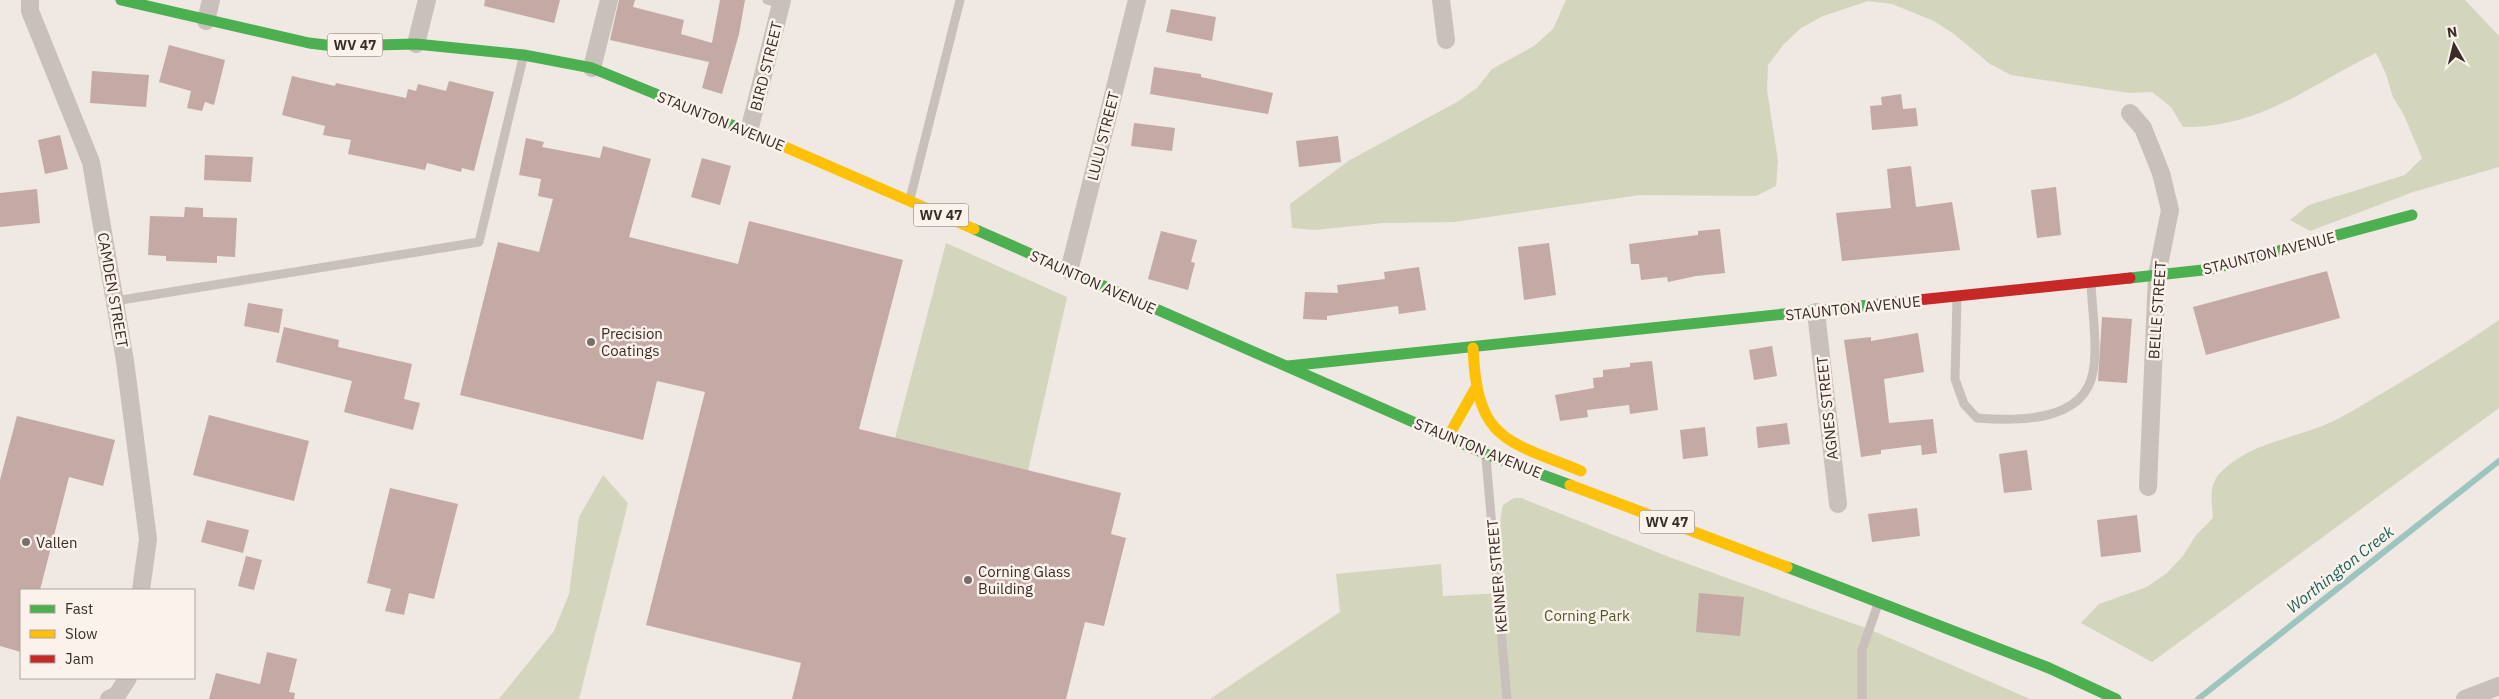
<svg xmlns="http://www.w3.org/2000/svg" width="2499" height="699" viewBox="0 0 2499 699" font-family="'IBM Plex Sans',sans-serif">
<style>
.green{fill:#d3d5bc}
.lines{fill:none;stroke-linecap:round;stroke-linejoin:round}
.stream{stroke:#9dc4bf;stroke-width:6}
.building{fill:#c4a9a4}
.lane{stroke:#c9c0bb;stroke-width:9}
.street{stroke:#c9c0bb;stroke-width:18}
.fast{stroke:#4caf50;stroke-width:11}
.slow{stroke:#ffc107;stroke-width:11}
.jam{stroke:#c62828;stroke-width:11}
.poi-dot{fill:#796e6a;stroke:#fbf2eb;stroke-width:2}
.labels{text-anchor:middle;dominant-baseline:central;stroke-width:5;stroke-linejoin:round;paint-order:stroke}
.shield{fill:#fbf2eb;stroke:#746763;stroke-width:1}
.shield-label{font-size:14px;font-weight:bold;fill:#3a2c29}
.street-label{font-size:15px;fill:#3a2c29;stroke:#fbf2eb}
.poi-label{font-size:15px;fill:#3a2c29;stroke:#fbf2eb;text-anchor:start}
.park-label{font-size:15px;fill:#4f5a2b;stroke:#fbf2eb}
.water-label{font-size:16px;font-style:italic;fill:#1b5f5b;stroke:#fbf2eb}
</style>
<rect width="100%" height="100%" fill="#efe8e3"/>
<g class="green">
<path d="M1566 0H2465L2499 36V167L2413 192 2310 231 2290 220 2309 205 2405 175 2422 158 2404 115 2393 97 2386 74 2376 53C2310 85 2260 128 2183 127L2171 107 2152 92 2129 93 2011 75 1990 64 1954 34 1934 21 1892 4 1868 1 1823 16 1801 28 1783 45 1768 65 1767 90 1778 161 1776 186 1756 196 1640 195 1454 222 1383 223 1315 230 1292 228 1290 204 1350 160 1457 102 1477 88 1492 69 1534 46 1553 29Z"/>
<path d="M946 243 1067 297 1028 471 895 438Z"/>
<path d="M2499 320V408L2152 662 2081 623 2099 604 2147 587 2167 573 2183 556 2196 535 2213 518C2212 503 2208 484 2221 472 2252 441 2296 439 2334 421 2354 411 2373 398 2393 387 2429 365 2465 344 2499 320Z"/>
<path d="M603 475 628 503 579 699H499L554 631 569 594 579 517Z"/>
<path d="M1514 498H1521L1669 557 1871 630 2030 699H1210L1340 612 1336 574 1441 564 1443 596 1505 593C1502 564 1496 533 1503 505Z"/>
</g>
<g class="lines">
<path class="stream" d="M2198 699 2499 461"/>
</g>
<g class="building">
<path d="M485 0H560L554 23 484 6Z"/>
<path d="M619 0H635L633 7 684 20 681 34 712 43 720 0H745L739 34 722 94 702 88 709 62 610 40Z"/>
<path d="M1171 9 1216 17 1212 41 1166 32Z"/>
<path d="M169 45 225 60 214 105 205 102 202 111 187 108 191 91 159 82Z"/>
<path d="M1154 67 1201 74V77L1273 93 1268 114 1150 94Z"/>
<path d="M92 71 149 75 146 107 90 103Z"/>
<path d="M292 76 335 86 336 83 406 98 408 89 416 91 418 84 446 91 449 81 494 92 474 171 462 168 461 172 427 163 425 170 348 154 351 140 323 135 325 126 282 115Z"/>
<path d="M1901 94 1903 109 1916 108 1918 126 1872 130 1870 106 1882 105 1881 97Z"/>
<path d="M1134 123 1175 128 1172 151 1131 146Z"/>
<path d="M60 135 68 169 45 174 38 140Z"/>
<path d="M1338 136 1341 162 1299 167 1296 141Z"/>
<path d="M526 138 544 142 542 147 600 158 603 146 651 159 629 237 738 264 749 221 903 260 859 429 1121 493 1111 534 1126 538 1104 626 1085 622 1066 699H792L801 663 646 625 705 392 657 381 643 440 460 395 498 242 539 252 553 199 538 196 541 179 519 175Z"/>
<path d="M205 155 253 157 251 182 204 180Z"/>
<path d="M702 158 731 166 720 205 691 197Z"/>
<path d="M1911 166 1916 207 1952 202 1960 250 1842 261 1836 213 1891 208 1887 169Z"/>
<path d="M2056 187 2061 235 2037 238 2031 190Z"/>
<path d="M37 189 40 223 0 227V193Z"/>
<path d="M185 207 203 208V217L237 218 235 257 217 256V263L166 261V256L148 255 150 216 184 217Z"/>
<path d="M1720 229 1725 273 1696 276 1668 282 1667 277 1641 280 1639 264H1631L1629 244 1698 235V231Z"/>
<path d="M1161 231 1197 240 1191 262 1195 263 1188 290 1148 279Z"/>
<path d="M1549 243 1556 295 1524 300 1518 247Z"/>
<path d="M1419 267 1426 310 1399 314 1398 306 1327 316V320L1303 319 1305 292 1338 293 1337 285 1385 279 1384 272Z"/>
<path d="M2327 271 2340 318 2206 355 2193 307Z"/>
<path d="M248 303 283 309 279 333 244 326Z"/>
<path d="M2102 317 2132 319 2127 383 2098 381Z"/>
<path d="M284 327 339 340 338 347 412 364 404 399 420 403 413 430 344 412 352 381 276 362Z"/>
<path d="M1918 333 1924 372 1884 379 1889 423 1933 419 1937 453 1922 455 1921 445 1881 450V454L1861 457 1844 340 1871 337V341Z"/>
<path d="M1772 346 1777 376 1754 380 1749 350Z"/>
<path d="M1652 361 1658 410 1630 414 1629 405 1587 410 1588 417 1560 421 1555 395 1594 388 1593 378 1603 377V370L1630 367V363Z"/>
<path d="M209 415 309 441 294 501 193 475Z"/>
<path d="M17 416 115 440 103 486 69 477 40 590H21V652L0 646V480Z"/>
<path d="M1787 423 1790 444 1758 448 1756 427Z"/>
<path d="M1705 427 1708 456 1683 459 1680 430Z"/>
<path d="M2027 450 2032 490 2004 493 1999 454Z"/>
<path d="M390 488 458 504 434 599 409 593 404 615 385 611 391 589 367 583Z"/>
<path d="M1917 508 1920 536 1872 542 1868 514Z"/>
<path d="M2137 515 2141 552 2101 557 2097 520Z"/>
<path d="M207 520 249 530 243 553 201 542Z"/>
<path d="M246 556 262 560 254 590 238 586Z"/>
<path d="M1699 593 1744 597 1740 636 1696 632Z"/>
<path d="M267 652 297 659 289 692 295 693 294 699H209L216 673 260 684Z"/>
</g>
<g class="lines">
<g class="lane">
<path d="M767 0 781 4"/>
<path d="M910 199 960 0"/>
<path d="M1957 297 1955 379 1964 404 1977 418C2016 421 2084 423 2093 372 2098 347 2092 309 2091 283"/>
<path d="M115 301 479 242 523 58"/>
<path d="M1486 458 1507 699"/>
<path d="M1862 699V650L1878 604"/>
</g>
<g class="street">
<path d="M30 0V11L91 162 125 361 148 539 141 590"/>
<path d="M1441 0 1446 40"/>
<path d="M206 21 211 0"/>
<path d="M416 44 427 0"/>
<path d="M592 68 609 0"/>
<path d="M2130 113 2143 128 2161 173 2170 210 2157 275 2148 487"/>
<path d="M749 131 782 0"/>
<path d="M1069 271 1137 0"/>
<path d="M1816 312 1838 504"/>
<path d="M109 699 117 695 128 678"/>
<path d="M2465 699 2499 686"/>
</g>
<g class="fast">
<path d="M121 0 309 43 334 46 416 44 524 55 592 68 776 143"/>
<path d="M974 229 1486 454 1570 485"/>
<path d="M2130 278 2212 269 2412 215"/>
<path d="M1288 366 1889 303"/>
<path d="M1787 567 2049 668 2116 699"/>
</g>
<g class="slow">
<path d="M776 143 974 229"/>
<path d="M1473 348C1477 440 1504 440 1581 471"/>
<path d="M1448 437 1475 389"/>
<path d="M1570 485 1787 567"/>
</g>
<path class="jam" d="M1889 303 2130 278"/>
</g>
<g class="poi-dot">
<circle cx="591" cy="342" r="5"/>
<circle cx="26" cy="542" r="5"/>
<circle cx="968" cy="580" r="5"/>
</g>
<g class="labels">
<g class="shield">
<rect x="327.5" y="33.5" width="55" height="23" rx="4"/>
<rect x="913.5" y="203.5" width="55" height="23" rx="4"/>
<rect x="1639.5" y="510.5" width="55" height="23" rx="4"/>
</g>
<g class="shield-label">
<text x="355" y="45">WV 47</text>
<text x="941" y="215">WV 47</text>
<text x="1667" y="522">WV 47</text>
</g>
<g class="street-label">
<text transform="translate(766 66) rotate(-76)">BIRD STREET</text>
<text transform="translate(721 121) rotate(22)">STAUNTON AVENUE</text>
<text transform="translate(1103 136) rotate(-76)">LULU STREET</text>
<text transform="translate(2269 253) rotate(-14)">STAUNTON AVENUE</text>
<text transform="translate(1093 282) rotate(24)">STAUNTON AVENUE</text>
<text transform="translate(113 290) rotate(80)">CAMDEN STREET</text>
<text transform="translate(1853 308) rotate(-6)">STAUNTON AVENUE</text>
<text transform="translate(2157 310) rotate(-86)">BELLE STREET</text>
<text transform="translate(1827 408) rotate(-96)">AGNES STREET</text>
<text transform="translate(1478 448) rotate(22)">STAUNTON AVENUE</text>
<text transform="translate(1497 576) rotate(-95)">KENNER STREET</text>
</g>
<g class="poi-label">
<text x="601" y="333">Precision<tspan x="601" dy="17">Coatings</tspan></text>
<text x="36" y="542">Vallen</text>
<text x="978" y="571">Corning Glass<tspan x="978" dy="17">Building</tspan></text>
</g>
<g class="park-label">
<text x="1587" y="615">Corning Park</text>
</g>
<g class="water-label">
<text transform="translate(2340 569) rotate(-38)">Worthington Creek</text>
</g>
</g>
<rect x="20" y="589" width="175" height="90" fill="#fbf2eb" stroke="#aea39d"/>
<rect x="30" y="605" width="25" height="8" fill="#4caf50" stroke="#aea39d"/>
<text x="65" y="614" font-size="15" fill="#3a2c29">Fast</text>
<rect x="30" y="630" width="25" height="8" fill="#ffc107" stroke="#aea39d"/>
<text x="65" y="639" font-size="15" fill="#3a2c29">Slow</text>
<rect x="30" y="655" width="25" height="8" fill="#c62828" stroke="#aea39d"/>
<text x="65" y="664" font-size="15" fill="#3a2c29">Jam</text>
<g transform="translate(2454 45) rotate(352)" stroke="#fbf2eb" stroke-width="4" paint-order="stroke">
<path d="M0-4L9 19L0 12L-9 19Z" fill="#3a2c29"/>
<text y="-8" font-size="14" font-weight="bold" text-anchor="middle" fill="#3a2c29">N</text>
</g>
</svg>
